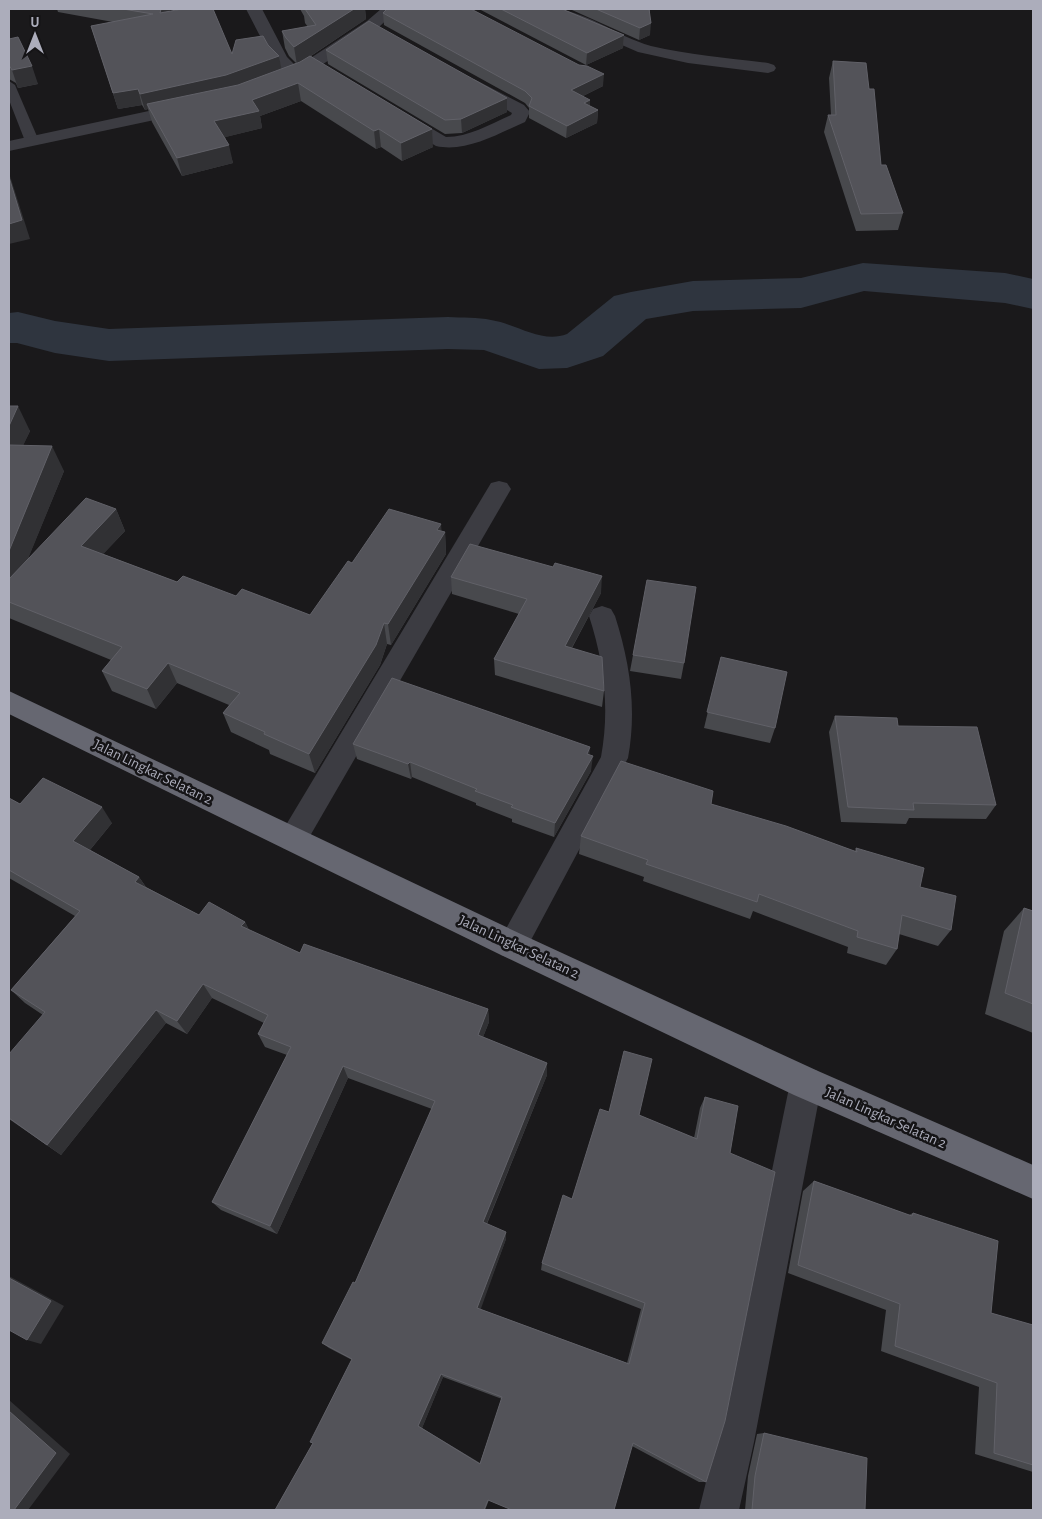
<svg xmlns="http://www.w3.org/2000/svg" width="1042" height="1519" viewBox="0 0 1042 1519" font-family="'Alegreya Sans',sans-serif">
<style>
.lines{fill:none;stroke-linecap:round;stroke-linejoin:round}
.river{fill:#2f353f;fill-rule:evenodd}
.lane{fill:#3c3c42;fill-rule:evenodd}
.street{fill:#3c3c42;fill-rule:evenodd}
.highway{fill:#666771;fill-rule:evenodd}
.wall{fill:#48494d;fill-rule:evenodd}
.shaded-wall{fill:#313134}
.building{fill:#535359;stroke:#616168;fill-rule:evenodd}
.labels{text-anchor:middle;dominant-baseline:central;stroke-width:5;stroke-linejoin:round;paint-order:stroke}
.street-label{font-size:15px;fill:#acadbb;stroke:#151416}
</style>
<rect width="100%" height="100%" fill="#1a191b"/>
<g class="lines">
<path class="river" d="M863 263 1005 273 1033 279V309L1005 303 864 291 801 308 693 311 646 319 603 356 567 368 539 369 484 350 448 349 109 361 55 353 17 343H9V313L18 312 55 321 109 329 448 317C462 318 478 317 491 320 517 324 542 344 567 334L614 296 631 292 693 281 801 278Z"/>
<path class="lane" d="M9 81 15 85 39 141 37 144H27L25 141 9 100Z"/>
<g class="street">
<path d="M246 9H262L287 57 297 67 367 21 381 9H398L379 27 302 78 287 83 281 82 279 78 285 73 272 59Z"/>
<path d="M543 9C582 6 614 36 651 46 689 55 729 58 768 63L774 65 776 68 774 71 768 73 688 63 638 52 546 12Z"/>
<path d="M474 79 524 105 530 112 525 122C499 133 466 153 436 146L395 122 392 118 395 114 401 113 407 114 446 137C469 137 490 124 511 115L512 113 468 88 466 84 468 80Z"/>
<path d="M186 103 192 104 195 108 192 112 9 151V141Z"/>
<path d="M499 481 507 483 511 489 303 848 293 852 283 848 279 839 283 830 491 483Z"/>
<path d="M602 606 611 609 615 616C630 663 637 709 628 758L523 955 512 959 501 955 497 945 601 757C610 708 604 662 589 616L593 609Z"/>
<path d="M806 1067 818 1071 822 1083 754 1442 739 1510H699L716 1442 790 1083 794 1071Z"/>
</g>
<path class="highway" d="M9 691 523 935 818 1071 1033 1165V1199L794 1095 501 955 9 714Z"/>
</g>
<g class="wall">
<path d="M57 9H170L169 11 232 54 268 45 279 56 281 69 296 63 289 56 285 48 282 31 308 27 305 23 304 16 300 9H365L366 19 311 56 433 147 402 161 381 147 376 149 301 101 260 116 262 128 225 137 233 163 182 176 152 122 148 109 145 110 142 105 118 109 91 26 113 22 58 12Z"/>
<path d="M479 9H562L624 35 623 48 586 65Z"/>
<path d="M564 9H659L650 10V35L639 40 572 10Z"/>
<path d="M383 13 603 86 583 96 590 106 598 110 597 123 566 138 529 118V108L525 103 384 25Z"/>
<path d="M9 39 38 84 18 88 16 83 9 79Z"/>
<path d="M326 50 507 112 462 133 445 134 328 64Z"/>
<path d="M833 61 869 89 881 165 903 213 898 230 856 231 824 132 828 115H831L829 78Z"/>
<path d="M9 406 30 431 23 445 64 471 28 558 116 509 125 531 103 554 177 582 236 596 310 615 352 563 442 532H445L446 554 391 645 387 644 380 665 315 773 270 754 269 750 231 732 223 713 229 705 177 683 156 709 112 691 102 671 111 660 9 618Z"/>
<path d="M451 577 601 593 572 648 604 691 602 707 495 675 494 659 519 614 452 594Z"/>
<path d="M633 655 684 663 681 679 630 671Z"/>
<path d="M721 657 775 728 770 743 704 728Z"/>
<path d="M835 716 898 726 996 805 986 819 909 818 906 824 841 822 829 732Z"/>
<path d="M353 744 589 755 591 771 554 837 512 822V819L476 805V803L412 777 411 779 357 759Z"/>
<path d="M9 798 20 804 112 823 90 850 139 877 146 887 199 915 245 922 249 930 300 953 488 1009 489 1022 483 1037 547 1063V1075L487 1224 506 1239 480 1309 627 1363 641 1309 541 1270 542 1263 572 1199 609 1112 639 1115 694 1138 700 1108 705 1097 730 1153 706 1482H699L632 1446 489 1500 485 1510H275L313 1443 352 1360 329 1348 322 1343 355 1283 432 1109 348 1078 277 1234 221 1210 212 1202 287 1055 265 1047 258 1034 264 1023 212 998 187 1034 166 1023 61 1155 9 1119 43 1015 25 1003 11 990 75 916 9 878ZM443 1377 502 1399 480 1463 422 1428Z"/>
<path d="M711 804 855 851 856 848 951 930 938 946 899 934 897 949 886 965 847 953 848 947 753 911 750 919 643 881 644 877 579 854 581 836Z"/>
<path d="M1024 908 1033 911V1033L985 1014 1004 931Z"/>
<path d="M814 1181 909 1215 913 1213 991 1313 1033 1325V1472L975 1454 979 1387 881 1351 886 1310 788 1273 803 1191Z"/>
<path d="M764 1433 865 1510H745L748 1476 757 1434Z"/>
</g>
<g class="shaded-wall">
<path d="M161 9H170L164 28 160 13Z"/>
<path d="M354 9H365L366 19 297 65 294 47Z"/>
<path d="M651 23 650 35 639 40 640 28Z"/>
<path d="M624 35 623 48 586 65 587 53Z"/>
<path d="M279 56 282 72 229 91 147 104 148 109 145 110 140 94Z"/>
<path d="M32 66 38 84 18 88 12 70Z"/>
<path d="M604 74 603 86 571 102V90Z"/>
<path d="M298 83 301 101 260 116 262 128 218 139 214 121 252 100Z"/>
<path d="M138 89 142 105 118 109 113 93Z"/>
<path d="M507 98V112L462 133 461 119Z"/>
<path d="M590 100V112L584 103Z"/>
<path d="M598 110 597 123 566 138 567 126Z"/>
<path d="M379 129 381 147 376 149 374 131Z"/>
<path d="M432 129 433 147 402 161 401 143Z"/>
<path d="M229 145 233 163 182 176 177 158Z"/>
<path d="M9 173 30 239 9 244Z"/>
<path d="M18 406 30 431 12 469 9 461V426Z"/>
<path d="M52 446 64 471 10 603 9 602V551Z"/>
<path d="M116 509 125 531 91 567 81 546Z"/>
<path d="M441 524 442 536 445 532 446 554 391 645 388 624Z"/>
<path d="M602 576 601 593 564 662 565 646Z"/>
<path d="M384 623 387 644 380 665 315 773 309 754Z"/>
<path d="M168 663 177 683 156 709 147 689Z"/>
<path d="M590 747 589 762 593 756 591 771 554 837 555 823Z"/>
<path d="M410 762 412 777 411 779 408 764Z"/>
<path d="M102 807 112 823 84 857 73 841Z"/>
<path d="M139 877 149 892 135 882Z"/>
<path d="M245 922 252 936 241 926Z"/>
<path d="M203 984 212 998 187 1034 177 1021Z"/>
<path d="M488 1009 489 1022 479 1047 478 1035Z"/>
<path d="M156 1010 166 1023 61 1155 47 1145Z"/>
<path d="M547 1063V1075L484 1230 483 1222Z"/>
<path d="M343 1066 348 1078 277 1234 270 1226Z"/>
<path d="M506 1232V1239L479 1314 477 1308Z"/>
<path d="M9 1276 64 1306 41 1344 27 1340Z"/>
<path d="M441 1374 443 1377 422 1428 418 1426Z"/>
<path d="M9 1400 70 1454 28 1510H14Z"/>
</g>
<g class="building">
<path d="M123 9H161L160 13 182 9H213L232 54 236 40 263 36 268 45 279 56 226 75 140 94 138 89 113 93 91 26 153 14Z"/>
<path d="M305 9H354L294 47 286 38 282 31 316 25Z"/>
<path d="M387 9H471L579 65 587 66 604 74 571 90 590 100 584 103 598 110 567 126 529 106 532 98 525 91 383 13Z"/>
<path d="M501 9H562L624 35 587 53Z"/>
<path d="M596 9H649L651 23 640 28Z"/>
<path d="M369 21 507 98 461 119 445 120 326 50Z"/>
<path d="M18 37 32 66 12 70 9 65V39Z"/>
<path d="M310 56 432 129 401 143 379 129 374 131 298 83 252 100 259 111 214 121 229 145 177 158 147 104 238 85 300 62Z"/>
<path d="M833 61 866 63 869 89H874L881 165H886L903 213 861 214 828 115H836Z"/>
<path d="M9 177 22 220 9 224Z"/>
<path d="M9 406H18L9 426Z"/>
<path d="M9 445 52 446 9 551Z"/>
<path d="M86 498 116 509 81 546 177 582 183 576 236 596 242 589 310 615 348 561 352 563 389 509 441 524 437 530 445 532 388 624 384 623 376 645 309 754 264 734 265 732 223 713 240 693 168 663 147 689 102 671 122 647 9 602V579Z"/>
<path d="M470 544 553 567 555 563 602 576 565 646 602 657 604 691 494 659 527 599 451 577Z"/>
<path d="M647 580 696 587 684 663 633 655Z"/>
<path d="M721 657 787 672 775 728 707 712Z"/>
<path d="M392 678 590 747 587 754 593 756 555 823 511 807 513 805 475 791 477 789 410 762 408 764 353 744Z"/>
<path d="M835 716 897 718 898 726 977 727 996 805 913 803 914 810 848 807Z"/>
<path d="M621 761 713 791 711 804 786 826 857 852 856 848 924 868 920 887 956 896 951 930 902 915 897 949 857 937 858 931 759 894 757 902 646 864 648 860 581 836Z"/>
<path d="M43 778 102 807 73 841 139 877 135 882 199 915 209 902 245 922 241 926 300 953 304 944 488 1009 478 1035 547 1063 483 1222 506 1232 477 1308 629 1364 645 1303 542 1263 563 1195 572 1199 600 1109 609 1112 624 1051 652 1059 639 1115 697 1139 705 1097 738 1106 730 1153 775 1172 725 1421 706 1482 633 1443 614 1510H512L488 1500 484 1510H275L313 1443 310 1442 352 1359 322 1343 353 1282 355 1283 435 1101 343 1066 270 1226 212 1202 291 1047 258 1034 268 1015 203 984 177 1021 156 1010 47 1145 9 1118V1054L45 1012 11 990 80 911 9 870V798L20 804ZM441 1374 502 1397 480 1464 418 1426Z"/>
<path d="M1024 908 1033 911V1004L1005 993Z"/>
<path d="M814 1181 912 1216 913 1213 998 1241 991 1313 1033 1325V1465L994 1453 997 1383 895 1346 900 1304 798 1265Z"/>
<path d="M9 1278 51 1301 27 1340 9 1330Z"/>
<path d="M9 1411 56 1453 14 1510H9Z"/>
<path d="M764 1433 867 1458 865 1510H752L755 1476Z"/>
</g>
<g class="labels">
<g class="street-label">
<text transform="translate(153 772) rotate(26)">Jalan Lingkar Selatan 2</text>
<text transform="translate(519 947) rotate(25)">Jalan Lingkar Selatan 2</text>
<text transform="translate(886 1118) rotate(24)">Jalan Lingkar Selatan 2</text>
</g>
</g>
<rect width="1042" height="1519" fill="none" stroke="#acadbb" stroke-width="20"/>
<g transform="translate(35 35)" stroke="#151416" stroke-width="4" paint-order="stroke">
<path d="M0-4L9 19L0 12L-9 19Z" fill="#acadbb"/>
<text y="-8" font-size="14" font-weight="bold" text-anchor="middle" fill="#acadbb">U</text>
</g>
</svg>
